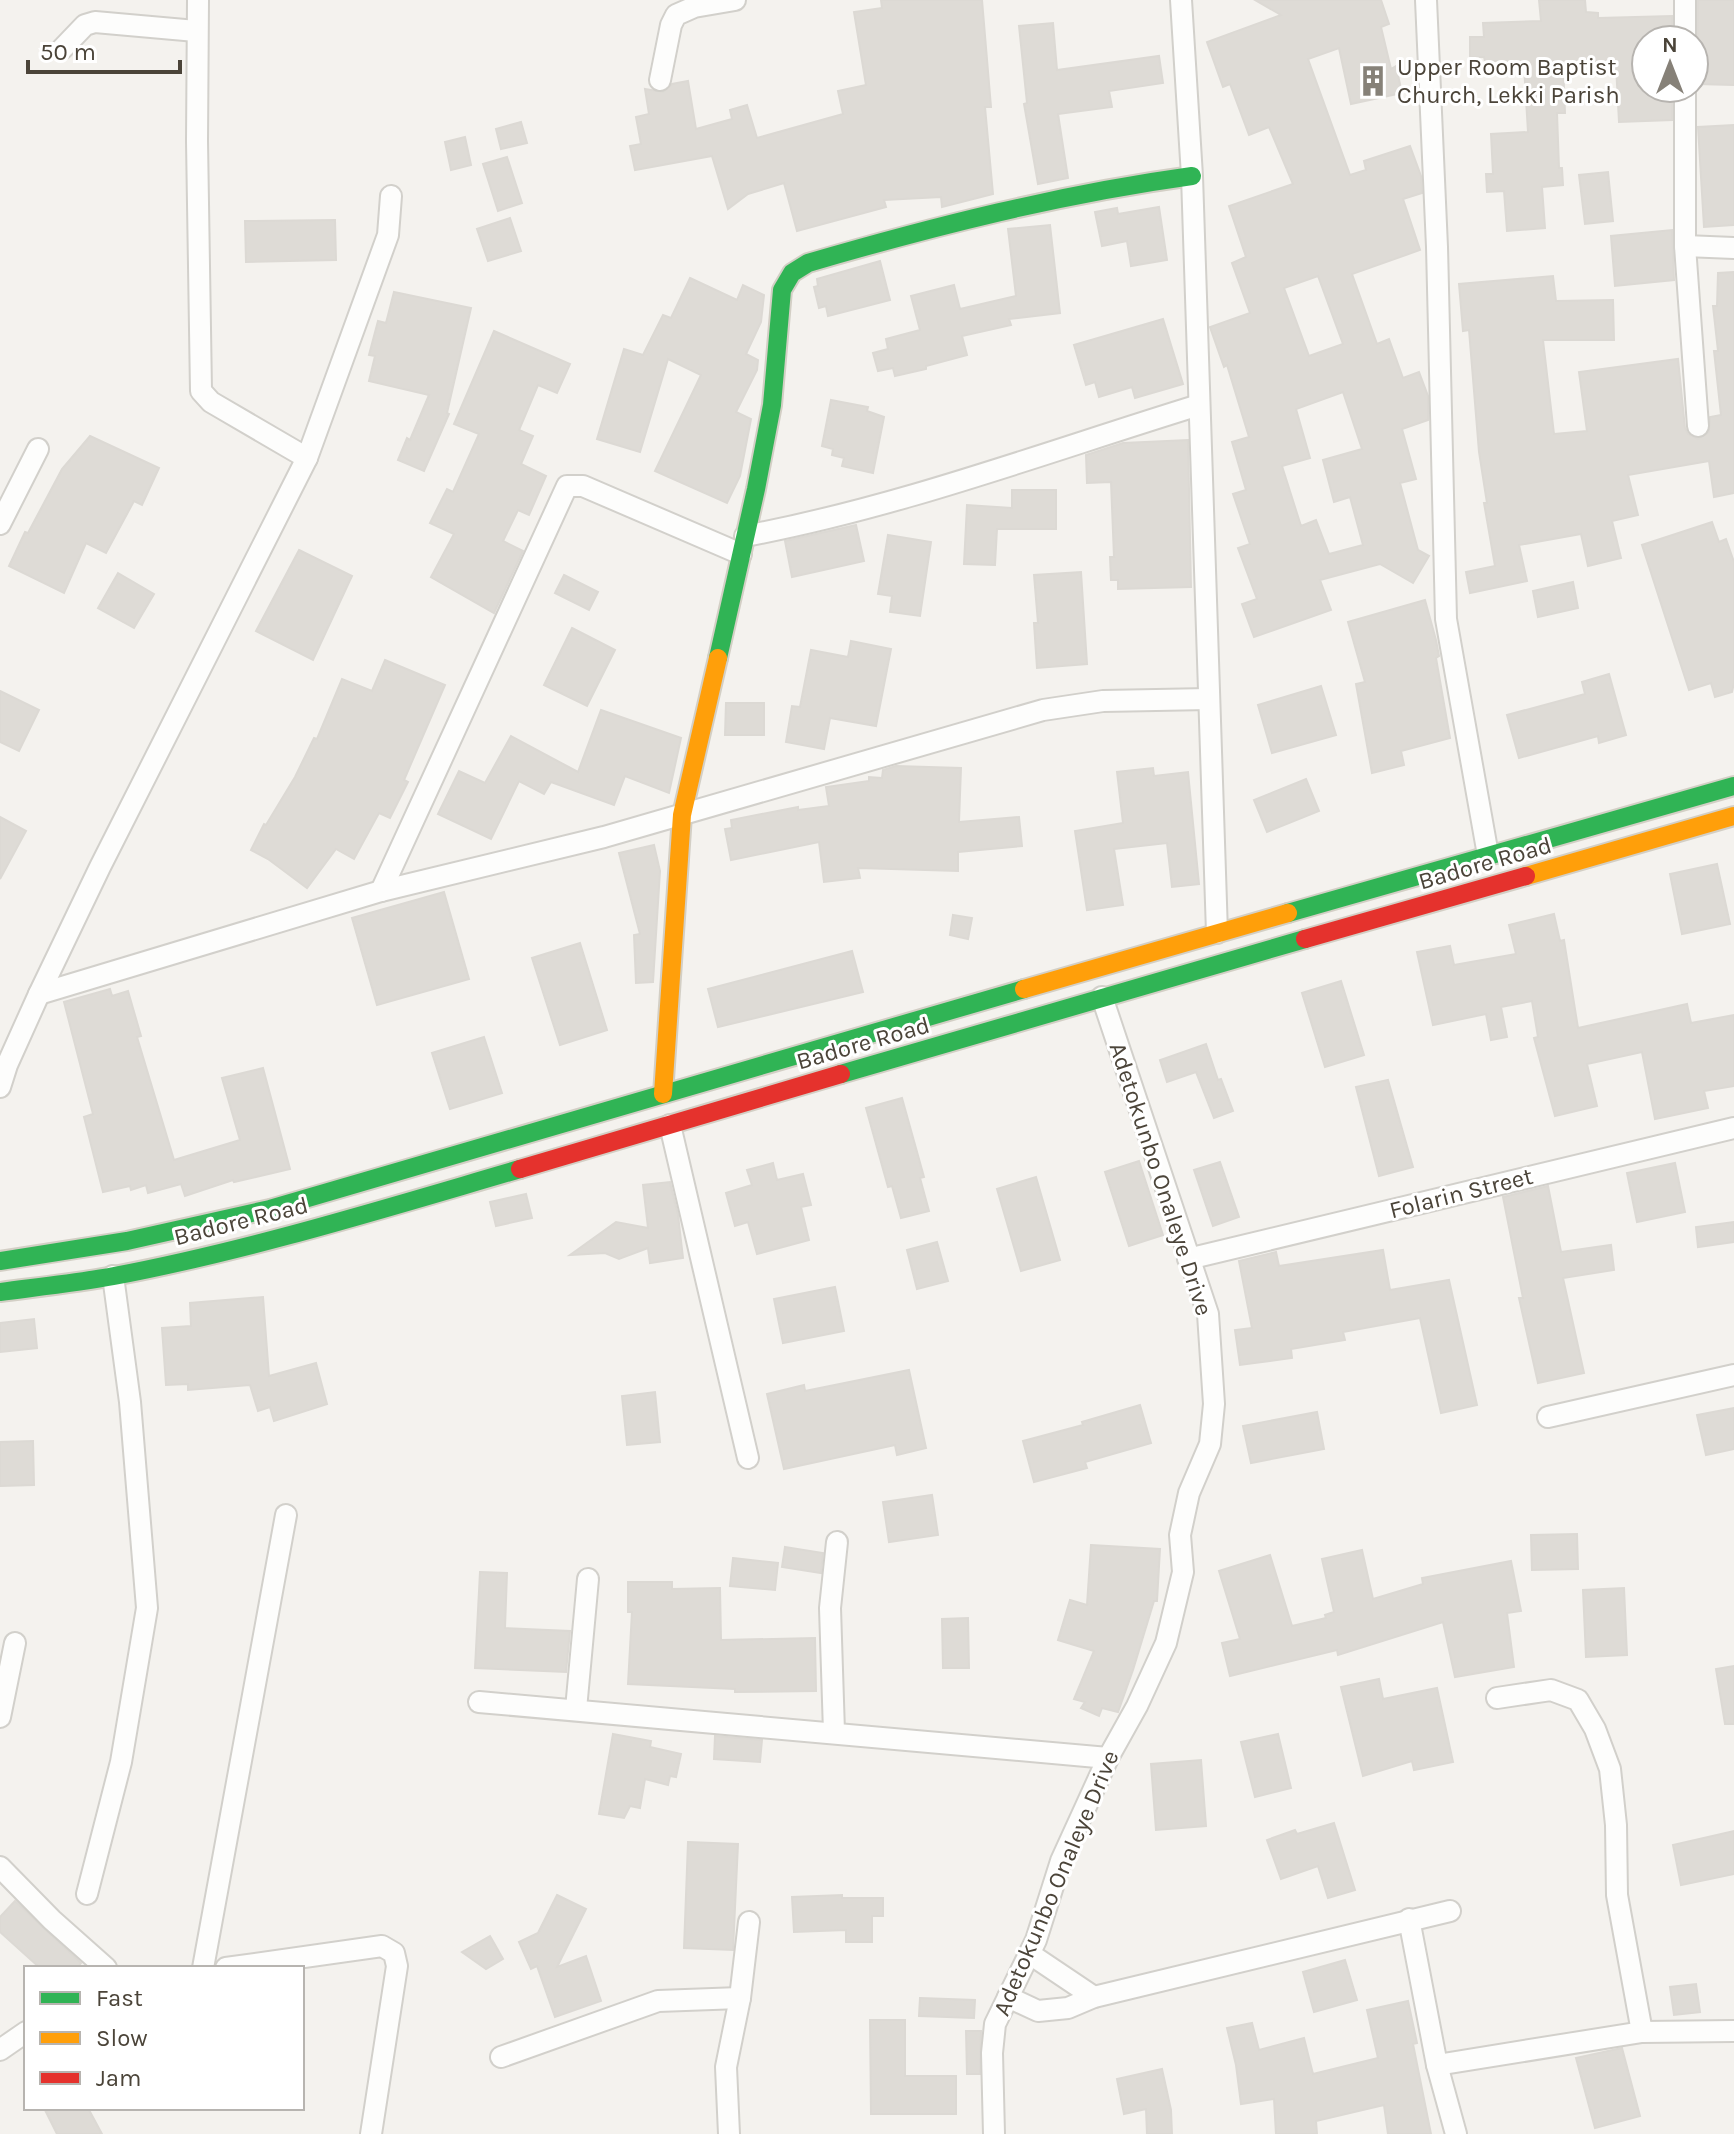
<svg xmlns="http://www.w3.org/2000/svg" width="1734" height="2134" viewBox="0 0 1734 2134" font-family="Karla,sans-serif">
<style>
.building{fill:#dedbd6;stroke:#dcd9d4;stroke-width:2;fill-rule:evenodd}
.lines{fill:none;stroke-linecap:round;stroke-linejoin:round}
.street-casing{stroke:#d2d0cb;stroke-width:24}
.fast-casing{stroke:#d3cfc5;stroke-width:22}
.slow-casing{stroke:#d3cfc5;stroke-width:22}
.jam-casing{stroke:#d3cfc5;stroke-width:22}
.street{stroke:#fdfdfc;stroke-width:20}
.fast{stroke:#30b455;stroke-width:18}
.slow{stroke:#ff9f0a;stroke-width:18}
.jam{stroke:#e5322d;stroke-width:18}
.labels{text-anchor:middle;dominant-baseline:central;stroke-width:6;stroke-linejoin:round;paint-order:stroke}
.poi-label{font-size:24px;fill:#4b4439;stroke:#fff;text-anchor:start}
.street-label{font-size:24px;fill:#4b4439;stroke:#fff}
</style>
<rect width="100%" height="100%" fill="#f4f2ee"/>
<g class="building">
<path d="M881 0H982L991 107H985L993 194 942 207 941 197 884 200 886 207 797 231 784 183 748 194 728 209 712 156 635 170 630 146 641 144 636 117 649 114 645 89 663 92 672 84 688 81 696 129 732 119 730 110 747 105 757 138 843 114 838 91 866 85 854 12 882 8Z"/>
<path d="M1255 0H1381L1389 24 1381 27 1391 69 1396 66 1402 93 1351 104 1339 48 1308 59 1350 175 1366 170 1364 161 1410 146 1421 176 1422 193 1403 199 1420 250 1352 274 1377 344 1389 339 1403 378 1419 372 1428 396V420L1402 429 1416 479 1400 483 1418 550 1429 556 1413 583 1380 564 1320 580 1331 610 1254 637 1242 604 1257 599 1238 548 1250 544 1233 494 1246 490 1232 442 1249 437 1227 365 1224 367 1210 327 1250 313 1232 263 1246 257 1229 206 1293 184 1269 127 1249 135 1230 84 1223 87 1207 42 1281 15ZM1318 276 1343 344 1309 356 1284 288ZM1343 392 1362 449 1323 460 1334 502 1350 497 1363 545 1329 554 1316 520 1301 526 1282 466 1310 458 1296 409Z"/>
<path d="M1539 0H1585L1586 12 1598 13V18L1672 16V40H1646V88H1672V120L1619 122 1616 65 1563 63 1565 113H1557L1559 168H1562L1563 185 1542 187 1545 228 1507 231 1504 191 1487 192 1486 174H1493L1491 134 1528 132 1524 66 1497 67V61H1485L1484 57H1470V37H1484L1483 23 1541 21Z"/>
<path d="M1698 0H1734V85L1697 84Z"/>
<path d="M1053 23 1057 70 1159 56 1163 83 1109 91 1112 107 1058 114 1068 178 1038 184 1024 104 1027 103 1019 26Z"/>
<path d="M521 122 527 143 501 149 496 129Z"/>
<path d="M1734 125V225L1704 227 1698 127Z"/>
<path d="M465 137 471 165 451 170 445 142Z"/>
<path d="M507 157 522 203 498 211 483 164Z"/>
<path d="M1608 172 1613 221 1585 224 1579 175Z"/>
<path d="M1159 207 1167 260 1131 266 1127 241 1102 246 1095 212 1117 208 1118 214Z"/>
<path d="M510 218 521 251 488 261 477 229Z"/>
<path d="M335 220 336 260 246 262 245 221Z"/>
<path d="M1050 225 1060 313 1009 319 1011 325 962 336 967 355 926 366V369L895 376 893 368 878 371 873 353 888 349 886 339 920 330 911 296 954 285 960 309 1016 296 1008 229Z"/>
<path d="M1672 230 1674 280 1615 286 1611 236Z"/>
<path d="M880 261 890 300 828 316 826 306 819 308 814 287 818 286 817 279Z"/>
<path d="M1734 272V493L1714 497 1709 461 1628 475 1638 515 1612 521 1621 558 1588 566 1581 534 1519 545 1527 581 1470 593 1466 572 1495 566 1484 503H1487L1479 452 1469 330 1463 331 1459 284 1553 276 1556 301 1613 300 1614 340H1543L1554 434 1587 431 1579 372 1678 359 1685 428 1688 434 1698 439 1709 432 1710 417 1721 415 1714 351H1718L1713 306H1717L1718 273Z"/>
<path d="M690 278 737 300 743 285 764 295 761 322 746 354 758 360 757 370 736 412 751 419 740 476 727 503 655 471 701 375 668 359 640 452 597 439 624 349 643 355 663 315 671 318Z"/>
<path d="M394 292 471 308 447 413 449 414 424 471 398 460 407 438 410 440 429 395 369 381 375 356 369 355 378 321 386 323Z"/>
<path d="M1163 319 1183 384 1135 398 1132 387 1099 397 1095 382 1086 385 1074 345Z"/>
<path d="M494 331 570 364 557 393 538 385 519 430 533 436 521 464 546 476 529 515 518 510 503 541 523 551 494 613 431 577 454 534 430 523 447 489 453 492 479 434 454 424Z"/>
<path d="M831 400 868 407 867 411 884 417 873 473 842 466 844 458 832 455 833 449 822 446Z"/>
<path d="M90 436 159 468 142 505 134 501 106 553 86 543 64 593 9 566 25 532 28 533 62 469Z"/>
<path d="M1188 440 1191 587 1118 589V580H1111L1110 557H1114L1111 482 1087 483 1086 455 1123 443Z"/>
<path d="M1012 490H1056V529H997L995 565 964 564 967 505 1012 508Z"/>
<path d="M1712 522 1719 542 1726 539 1734 562V683L1732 692 1715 697 1711 683 1689 690 1642 545Z"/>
<path d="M856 525 864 561 792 577 785 541Z"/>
<path d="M888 535 931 542 920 616 890 612 892 596 878 594Z"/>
<path d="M299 550 352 576 313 660 256 631Z"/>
<path d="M1081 572 1087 664 1037 668 1034 623H1038L1034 575Z"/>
<path d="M118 573 154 594 134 628 98 608Z"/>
<path d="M564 575 598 592 589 610 555 593Z"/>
<path d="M1573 582 1578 608 1538 617 1533 591Z"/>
<path d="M1425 600 1436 640 1439 656 1436 658 1450 738 1401 751 1404 765 1372 773 1356 684 1365 682 1348 622Z"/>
<path d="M572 628 615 650 587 706 544 685Z"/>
<path d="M851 641 891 649 876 726 830 718 824 749 786 742 792 706 800 707 811 650 848 657Z"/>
<path d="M385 660 445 685 404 780 408 782 390 818 379 813 354 859 336 849 307 888 268 859 251 850 264 824 266 825 295 777 314 738 317 739 342 679 372 691Z"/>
<path d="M1609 674 1626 735 1599 743 1598 736 1519 758 1507 715 1585 694 1582 682Z"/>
<path d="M1321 686 1336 735 1272 753 1258 705Z"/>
<path d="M0 691 39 710 19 751 0 742Z"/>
<path d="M726 703H764V735H725Z"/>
<path d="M601 710 681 738 669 793 625 776 614 805 551 782 544 794 519 781 491 839 438 814 459 771 485 783 511 736 578 772Z"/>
<path d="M896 766 961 768 959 822 1019 817 1022 846 958 852V871L858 868 860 878 824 882 819 842 731 860 725 829 732 828 731 820 798 807V810L829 806 826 787 869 781V777L882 778 883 770Z"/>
<path d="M1153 768 1154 776 1188 772 1199 884 1172 887 1167 843 1114 849 1123 905 1087 910 1075 831 1123 823 1117 772Z"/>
<path d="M1306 779 1319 811 1267 832 1254 800Z"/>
<path d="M0 817 26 831 0 879Z"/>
<path d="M654 845 660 871 653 982 636 983 634 935 640 934 619 853Z"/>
<path d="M1717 864 1730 924 1682 934 1670 874Z"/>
<path d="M444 892 469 979 377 1005 352 918Z"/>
<path d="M1554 914 1560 941 1564 940 1578 1028 1687 1004 1691 1023 1734 1015V1086L1704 1091 1708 1108 1655 1119 1642 1052 1587 1064 1597 1106 1555 1116 1534 1038 1538 1037 1532 1001 1501 1007 1507 1037 1491 1040 1486 1014 1433 1025 1417 952 1450 946 1454 965 1516 954 1509 925Z"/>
<path d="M953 915 972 918 968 939 950 935Z"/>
<path d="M580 943 607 1030 560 1045 532 958Z"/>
<path d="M852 951 863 992 718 1027 708 989Z"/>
<path d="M1341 981 1364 1055 1325 1067 1302 993Z"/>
<path d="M110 989 112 996 128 991 141 1036 137 1037 174 1160 240 1140 222 1078 263 1068 290 1169 234 1182 233 1180 185 1196 181 1184 148 1193 146 1185 131 1190 130 1186 103 1192 84 1117 93 1114 64 1002Z"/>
<path d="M484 1037 502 1093 450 1109 432 1053Z"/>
<path d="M1206 1044 1218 1080 1221 1079 1233 1111 1214 1118 1196 1072 1167 1082 1160 1060Z"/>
<path d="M1388 1080 1413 1167 1379 1176 1356 1087Z"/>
<path d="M902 1098 924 1177 920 1178 929 1211 901 1218 892 1186 888 1187 866 1108Z"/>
<path d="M1139 1161 1163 1235 1129 1246 1105 1172Z"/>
<path d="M1220 1162 1239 1217 1213 1226 1194 1170Z"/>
<path d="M773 1163 777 1180 803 1174 811 1205 801 1207 809 1240 757 1254 748 1222 735 1226 726 1193 752 1185 747 1170Z"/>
<path d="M1675 1163 1685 1212 1637 1222 1627 1173Z"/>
<path d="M1036 1177 1060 1260 1021 1271 997 1189Z"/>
<path d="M670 1182 678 1215 683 1258 650 1263 648 1248 619 1259 605 1253 570 1255 616 1222 648 1228 643 1185Z"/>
<path d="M1548 1186 1561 1252 1611 1245 1614 1270 1563 1278 1584 1373 1538 1383 1519 1298H1523L1503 1197Z"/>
<path d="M526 1194 532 1218 496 1226 490 1202Z"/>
<path d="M1734 1222V1242L1698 1247 1696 1227Z"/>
<path d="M937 1242 948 1281 917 1289 907 1250Z"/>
<path d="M1383 1250 1390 1290 1449 1280 1477 1405 1441 1413 1420 1318 1343 1332 1345 1340 1291 1349 1292 1358 1240 1365 1235 1330 1252 1328 1239 1261 1276 1252 1279 1266Z"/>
<path d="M835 1287 844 1331 783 1343 774 1299Z"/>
<path d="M263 1297 269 1376 316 1363 327 1404 274 1421 270 1407 258 1411 250 1385 188 1390V1384L166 1385 162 1328 191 1326 190 1303Z"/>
<path d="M34 1319 37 1348 0 1352V1323Z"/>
<path d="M909 1370 926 1448 897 1455 895 1445 784 1469 767 1394 804 1385 805 1391Z"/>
<path d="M655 1392 660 1442 627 1445 622 1396Z"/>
<path d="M1140 1405 1151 1443 1085 1462 1087 1468 1034 1482 1023 1441 1083 1425 1082 1422Z"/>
<path d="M1734 1408V1449L1706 1455 1697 1415Z"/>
<path d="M1317 1412 1324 1449 1251 1463 1243 1426Z"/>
<path d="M33 1441 34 1485 0 1486V1442Z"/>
<path d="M932 1495 938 1535 889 1542 883 1502Z"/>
<path d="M1577 1534 1578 1569 1532 1570 1531 1535Z"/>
<path d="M1091 1545 1160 1549 1157 1601H1154L1133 1670 1118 1712 1102 1708 1099 1716 1081 1708 1085 1702 1074 1699 1094 1651 1058 1640 1070 1600 1087 1605Z"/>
<path d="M785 1547 823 1553 821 1573 782 1567Z"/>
<path d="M1362 1550 1373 1599 1423 1584 1422 1578 1511 1561 1521 1611 1507 1613 1514 1667 1455 1677 1443 1622 1338 1655 1337 1650 1230 1676 1222 1643 1240 1639 1219 1571 1270 1555 1292 1626 1326 1618 1325 1615 1334 1612 1322 1559Z"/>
<path d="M733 1558 778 1563 775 1590 730 1586Z"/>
<path d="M480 1572 507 1573 505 1628 570 1631 566 1672 475 1668Z"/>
<path d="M628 1582H672V1589L720 1588 721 1640 815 1638 816 1691 735 1692V1689L628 1684 632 1612H628Z"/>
<path d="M1624 1588 1627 1655 1586 1657 1583 1590Z"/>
<path d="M968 1618 969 1668H943L942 1619Z"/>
<path d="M1734 1666V1724H1725L1716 1669Z"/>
<path d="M1379 1679 1383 1699 1437 1688 1453 1762 1414 1770 1412 1761 1363 1776 1341 1687Z"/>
<path d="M613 1734 651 1741 650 1747 681 1754 676 1777 670 1776 668 1785 645 1779 640 1808 630 1806 624 1818 599 1814Z"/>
<path d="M1278 1734 1291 1788 1255 1797 1241 1742Z"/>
<path d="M715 1736 762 1740 760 1762 714 1759Z"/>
<path d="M1201 1760 1206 1826 1156 1830 1151 1764Z"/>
<path d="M1334 1823 1355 1890 1328 1898 1318 1866 1281 1879 1267 1840 1295 1830 1297 1834Z"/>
<path d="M1734 1831V1874L1681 1885 1673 1845Z"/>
<path d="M688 1842 738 1844 733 1950 684 1948Z"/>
<path d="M557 1895 586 1909 557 1967 586 1956 601 2001 555 2017 537 1966 531 1969 519 1942 538 1933Z"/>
<path d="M842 1895V1898H883V1916H872V1942H846V1930L794 1932 792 1897Z"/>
<path d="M15 1901 81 1963 77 1968H40L0 1932V1917Z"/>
<path d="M490 1936 503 1959 486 1969 462 1952Z"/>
<path d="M1345 1960 1357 2000 1314 2012 1303 1972Z"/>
<path d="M1696 1984 1700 2012 1674 2015 1670 1987Z"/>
<path d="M920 1998 975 2000 974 2018 919 2016Z"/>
<path d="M1408 2001 1417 2043 1413 2044 1431 2134H1388L1384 2105 1316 2121 1317 2134H1276L1274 2099 1241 2104 1236 2065 1227 2028 1252 2023 1259 2050 1304 2038 1313 2074 1378 2058 1367 2010Z"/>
<path d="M870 2020H905V2076H956V2114H871Z"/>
<path d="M966 2031H981L980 2074H967Z"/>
<path d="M1622 2048 1640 2116 1595 2128 1576 2058Z"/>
<path d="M1162 2069 1171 2110 1172 2134H1147L1146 2109 1124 2114 1117 2079Z"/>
<path d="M44 2108H88L102 2134H57Z"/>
</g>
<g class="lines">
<defs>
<g id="street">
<path d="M198 0 197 141 201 391 211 402 307 458"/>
<path d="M1181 0 1192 176 1217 933"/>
<path d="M1426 0 1437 247 1446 619 1488 855"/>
<path d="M1685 40V0"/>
<path d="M62 49 85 25 95 22 196 31"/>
<path d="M660 80 671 25 676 15 694 7 735 0"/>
<path d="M1685 88V246L1698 426"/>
<path d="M1685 246 1734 248"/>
<path d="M0 524 38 449"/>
<path d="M745 536C900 507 1049 451 1199 405"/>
<path d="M381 891 567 486H583L741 554"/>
<path d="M39 994 381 891 604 837 1043 710 1103 701 1209 699"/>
<path d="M0 1087 7 1065 39 994 100 867 307 458 388 235 391 196"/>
<path d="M670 1125 748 1458"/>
<path d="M1188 1259 1734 1128"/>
<path d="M1548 1417 1734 1375"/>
<path d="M1497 1698 1551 1690 1578 1700 1595 1729 1610 1769 1616 1825 1617 1895 1642 2032"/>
<path d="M479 1702 1108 1758"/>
<path d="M576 1709 588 1579"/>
<path d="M0 1717 15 1643"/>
<path d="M834 1732 830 1608 837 1542"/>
<path d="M0 1867 52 1920 106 1968"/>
<path d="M87 1894 121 1762 147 1608 130 1402 113 1276"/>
<path d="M1409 1919 1437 2065 1456 2134"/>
<path d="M1030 1954 1094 1997"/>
<path d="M203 1968 286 1515"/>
<path d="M226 1968 382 1946 394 1953 397 1966 371 2134"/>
<path d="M1008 1997 1038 2011 1068 2008 1094 1997 1450 1911"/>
<path d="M0 2050 26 2032"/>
<path d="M501 2057 658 2001 740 1998"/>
<path d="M1437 2065 1642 2032 1734 2031"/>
<path d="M729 2134 726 2067 740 1998 749 1922"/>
<path d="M994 2134 992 2053 995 2024 1036 1940 1061 1861 1108 1758 1137 1706 1166 1643 1183 1572 1180 1535 1189 1493 1210 1444 1214 1404 1208 1314 1102 997"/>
</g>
<g id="fast">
<path d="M718 658 756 489 772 405 782 290 792 273 808 263C935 226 1061 194 1192 176"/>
<path d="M1288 913 1734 786"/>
<path d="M841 1074 1305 939"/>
<path d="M0 1261 127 1241 270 1209 1024 989"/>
<path d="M0 1292C38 1287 77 1283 114 1276 251 1250 386 1208 520 1169"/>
</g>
<g id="slow">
<path d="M1526 876 1734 816"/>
<path d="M1024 989 1288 913"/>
<path d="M663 1094 682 815 718 658"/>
</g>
<g id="jam">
<path d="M1305 939 1526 876"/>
<path d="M520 1169 841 1074"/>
</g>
</defs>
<use href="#street" class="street-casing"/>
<use href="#fast" class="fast-casing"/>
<use href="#slow" class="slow-casing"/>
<use href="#jam" class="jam-casing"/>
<use href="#street" class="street"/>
<use href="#fast" class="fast"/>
<use href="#slow" class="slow"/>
<use href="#jam" class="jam"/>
</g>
<defs>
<symbol id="building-bare" viewBox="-9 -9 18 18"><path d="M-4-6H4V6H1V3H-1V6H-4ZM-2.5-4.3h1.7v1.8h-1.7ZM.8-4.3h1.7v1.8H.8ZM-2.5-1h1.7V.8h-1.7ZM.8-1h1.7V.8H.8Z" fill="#868178" stroke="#fff" stroke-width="2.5" paint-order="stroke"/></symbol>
</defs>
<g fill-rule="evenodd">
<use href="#building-bare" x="1351" y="59" width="44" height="44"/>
</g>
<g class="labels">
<g class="poi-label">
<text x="1397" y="67">Upper Room Baptist<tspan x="1397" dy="28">Church, Lekki Parish</tspan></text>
</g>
<g class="street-label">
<text transform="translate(1485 863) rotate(-16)">Badore Road</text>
<text transform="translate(863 1043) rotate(-16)">Badore Road</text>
<text transform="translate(1161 1179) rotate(72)">Adetokunbo Onaleye Drive</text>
<text transform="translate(1461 1193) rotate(-14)">Folarin Street</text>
<text transform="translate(241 1221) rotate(-14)">Badore Road</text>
<text transform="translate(1056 1883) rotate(-67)">Adetokunbo Onaleye Drive</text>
</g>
</g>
<rect x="24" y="1966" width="280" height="144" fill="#ffffff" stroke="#b7b4b0" stroke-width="2"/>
<rect x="40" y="1992" width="40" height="12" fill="#30b455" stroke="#b7b4b0" stroke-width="2"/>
<text x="96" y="2006" font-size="24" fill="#4b4439">Fast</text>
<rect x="40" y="2032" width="40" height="12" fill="#ff9f0a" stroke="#b7b4b0" stroke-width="2"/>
<text x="96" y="2046" font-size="24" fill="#4b4439">Slow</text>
<rect x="40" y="2072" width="40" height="12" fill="#e5322d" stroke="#b7b4b0" stroke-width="2"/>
<text x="96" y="2086" font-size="24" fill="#4b4439">Jam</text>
<g transform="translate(1670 64)"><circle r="38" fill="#ffffff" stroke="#b7b4b0" stroke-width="2"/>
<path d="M0-6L14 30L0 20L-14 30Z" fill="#868178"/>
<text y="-12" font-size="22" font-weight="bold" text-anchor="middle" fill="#4b4439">N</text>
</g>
<path d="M28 60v12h152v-12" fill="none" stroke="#4b4439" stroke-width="4"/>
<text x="40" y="60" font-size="24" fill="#4b4439" stroke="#ffffff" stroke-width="6" paint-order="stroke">50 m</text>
</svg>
